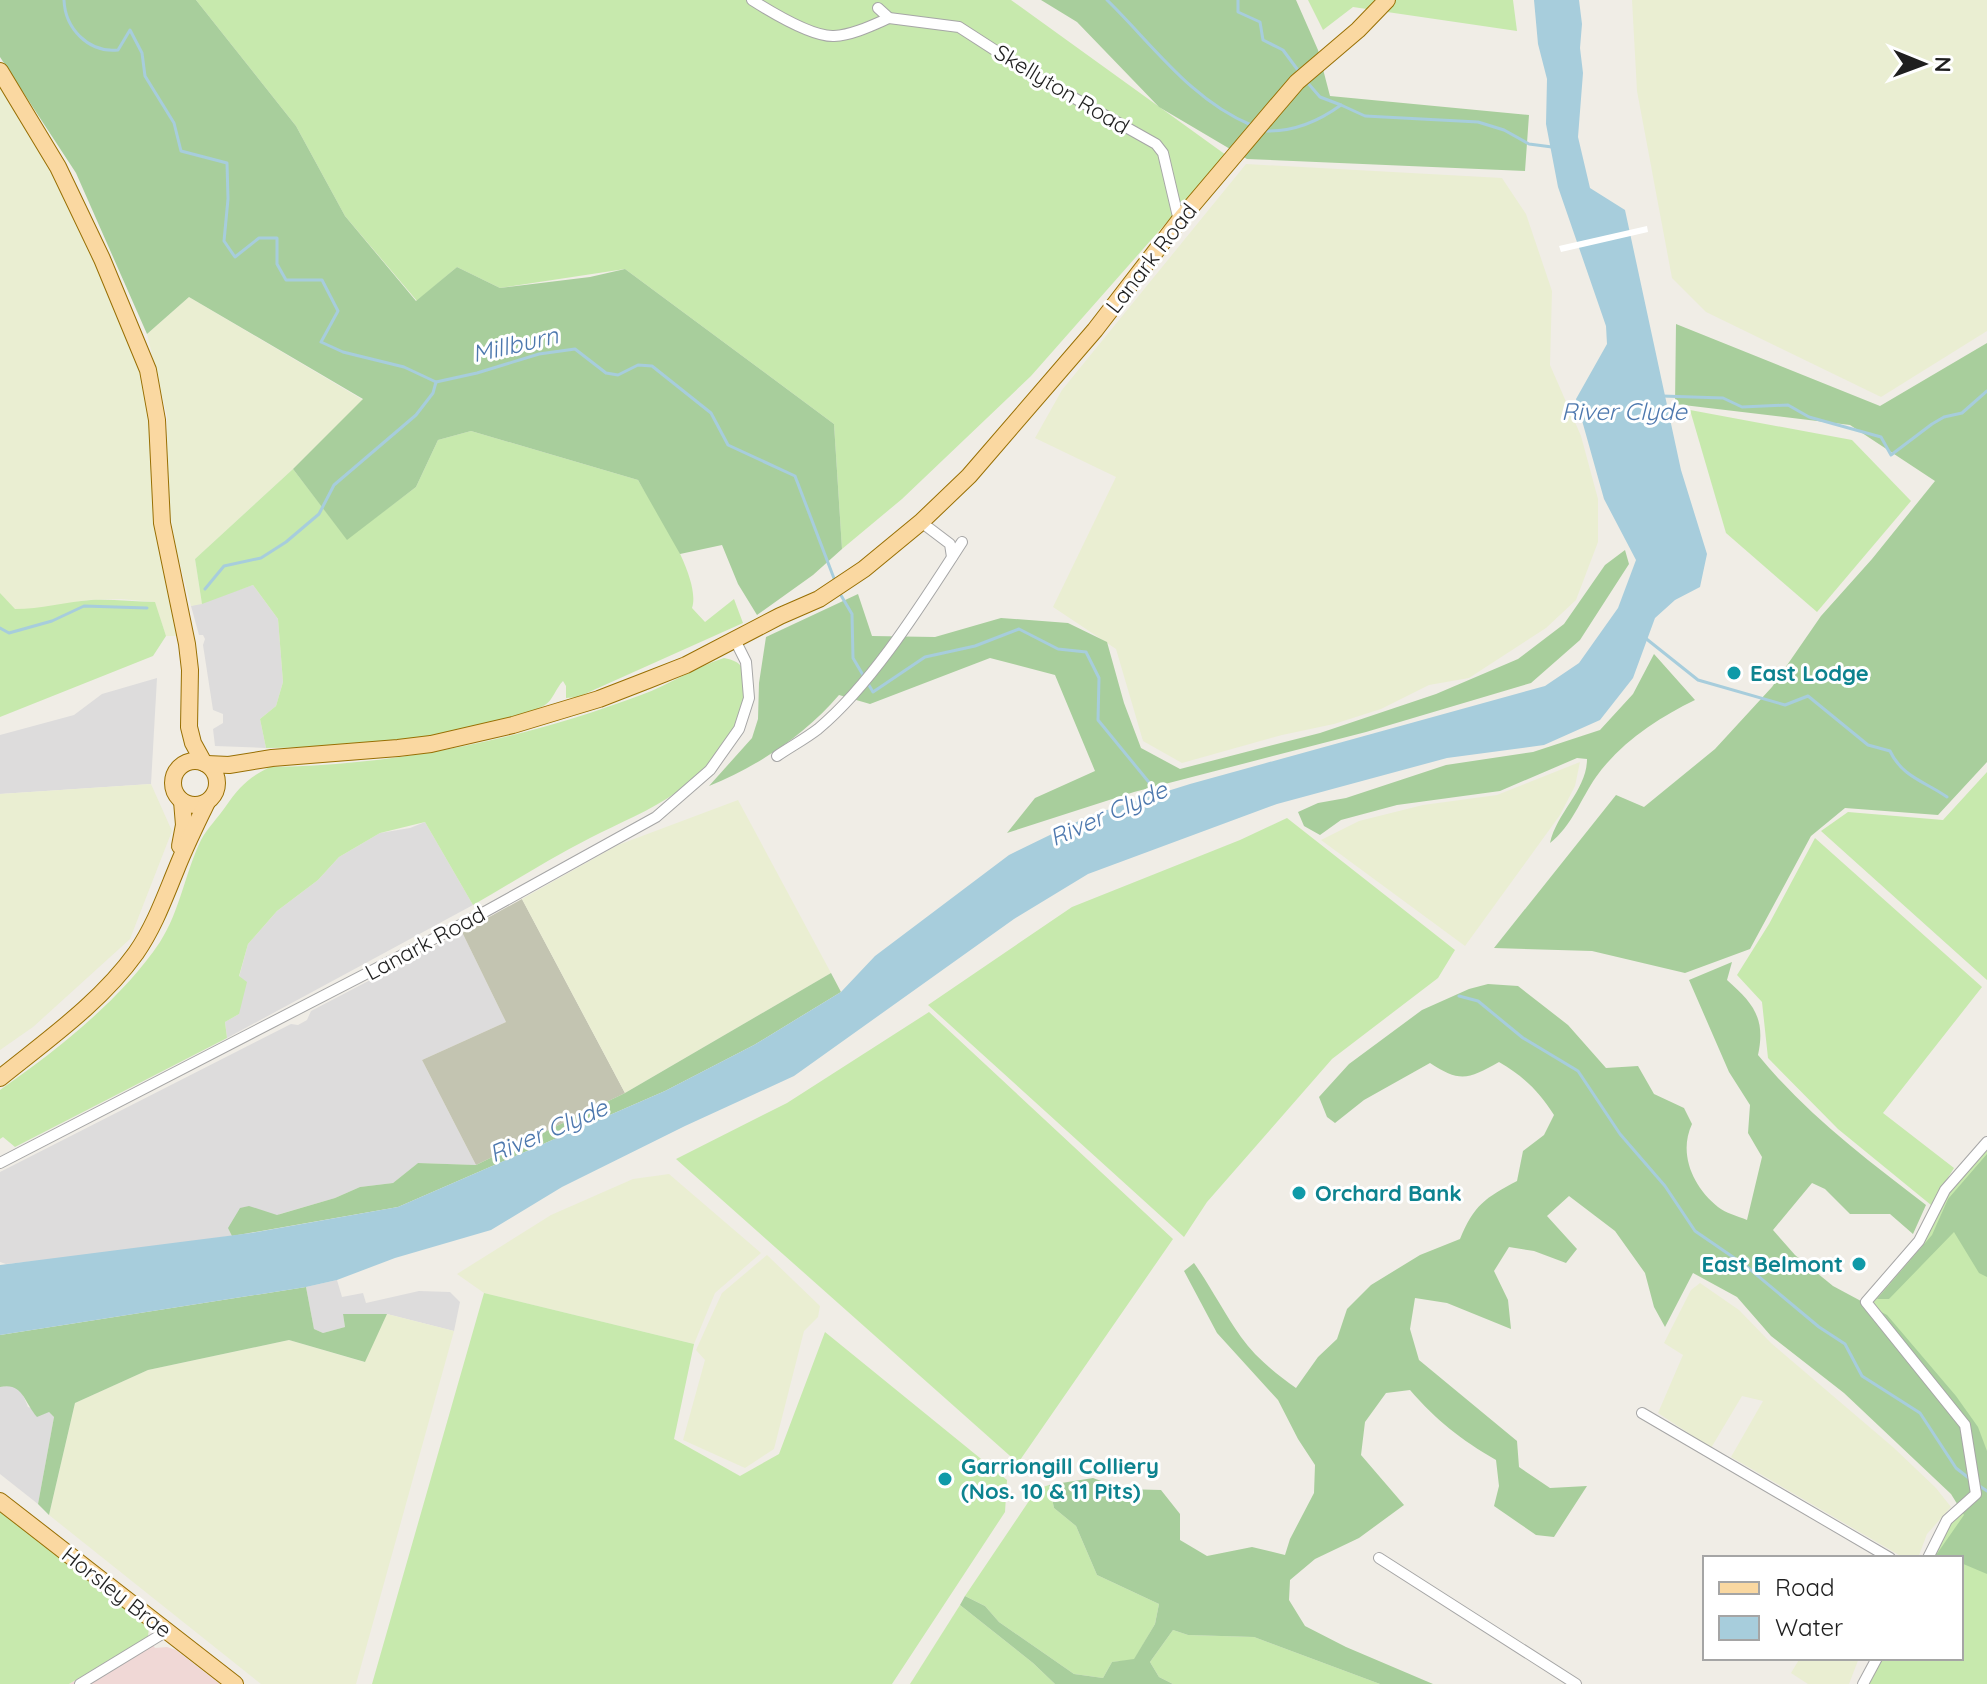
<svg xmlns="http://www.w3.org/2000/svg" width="1987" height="1684" viewBox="0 0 1987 1684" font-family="Quicksand,sans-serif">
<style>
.residential{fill:#dddcdc}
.commercial{fill:#f0d8d6}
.construction{fill:#c3c4b1}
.farmland{fill:#eaeed2}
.grass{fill:#c7e9ad}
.forest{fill:#a8ce9c}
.water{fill:#a7cddc}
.pier{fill:#fff}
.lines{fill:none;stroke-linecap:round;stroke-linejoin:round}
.stream{stroke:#a7cddc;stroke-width:3}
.street-casing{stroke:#a6a6a6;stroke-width:12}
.primary-casing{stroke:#986f03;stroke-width:18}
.street{stroke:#fff;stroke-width:10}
.primary{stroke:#fad8a1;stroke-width:16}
.culture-dot{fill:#0f9aa8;stroke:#fff;stroke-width:3}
.labels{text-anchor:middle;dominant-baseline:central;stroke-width:6;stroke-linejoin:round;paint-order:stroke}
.street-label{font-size:22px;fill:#1f1f1f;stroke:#fff}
.culture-label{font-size:22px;font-weight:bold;fill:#0d838f;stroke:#fff;text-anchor:start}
.water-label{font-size:24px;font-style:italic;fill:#4d78ae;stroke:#fff}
</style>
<rect width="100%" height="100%" fill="#f0ede6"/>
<g class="residential">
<path d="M253 585 278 619 283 682 276 706 260 719 266 748 215 746 213 729 223 723V714L213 710 203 645 205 639 203 635H199L191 606Z"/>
<path d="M157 678 151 784 0 794V735L74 715 102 694Z"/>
<path d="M425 822 473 905 227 1038 225 1022 239 1014V977L248 944 277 911 318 880 339 857 380 833 410 828Z"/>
<path d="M462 932 506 1022 422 1060 476 1165 418 1163 393 1183 360 1187 335 1198 280 1214 251 1233 97 1255 6 1264 0 1262V1172L291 1024 298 1025 307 1020 311 1011Z"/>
<path d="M337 1280 342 1297 363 1293 366 1303 419 1291 450 1292 460 1302 454 1331 387 1314H343L345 1327 323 1333 314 1329 306 1287Z"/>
<path d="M11 1385 21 1390 28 1407 49 1412 54 1417 38 1504 0 1474V1387Z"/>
</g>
<path class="commercial" d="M148 1637 155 1648 167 1647 176 1650 220 1684H69Z"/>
<path class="construction" d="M522 899 625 1093 476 1165 422 1060 506 1022 462 932Z"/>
<g class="farmland">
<path d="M1632 0H1987V331L1881 397 1706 312 1672 278 1637 91Z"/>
<path d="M0 86 46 163 73 215 142 364 177 636H166L154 602 121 599 87 600 37 609H14L0 593Z"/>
<path d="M1246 164 1502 178 1526 214 1552 291 1550 365 1581 436 1598 499V542L1576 600 1546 628 1469 678 1429 685 1381 709 1334 724 1282 735 1182 763 1143 741 1116 649 1053 607 1116 477 1035 438 1062 390Z"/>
<path d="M189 297 363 400 293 469 195 559 202 604 191 606 176 549 168 498 167 416 147 334Z"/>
<path d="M1580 762 1575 786 1560 815 1465 946 1321 840 1359 821 1423 805 1497 795Z"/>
<path d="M151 784 172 831 130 939 33 1027 0 1050V794Z"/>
<path d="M738 800 831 973 625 1093 522 899 618 845Z"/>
<path d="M669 1174 761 1253 715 1293 694 1344 484 1293 457 1274 551 1215 633 1179Z"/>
<path d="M767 1255 820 1306 818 1317 804 1331 774 1449 745 1468 683 1440 705 1360 696 1350 722 1293Z"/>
<path d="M1700 1283 1739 1310 1771 1343 1894 1448 1936 1488 1951 1507 1927 1534 1918 1558H1904L1731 1457 1763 1401 1742 1396 1711 1448 1658 1413 1683 1355 1664 1343 1691 1290Z"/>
<path d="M387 1314 454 1331 356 1684H261L49 1515 75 1403 148 1370 289 1340 364 1362Z"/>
<path d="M1800 1658H1859L1849 1684H1808L1791 1673Z"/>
</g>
<g class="grass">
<path d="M196 0H1011L1226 155 1031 376 902 499 842 549 834 424 625 269 500 288 457 267 417 301 345 216 296 126Z"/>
<path d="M1308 0H1513L1517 31 1353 7 1323 30Z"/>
<path d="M1690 410 1852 440 1911 501 1817 612 1726 533Z"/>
<path d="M471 431 638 480C654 507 702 578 692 608L705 622 734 599 743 623 578 697 566 698V686L563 681C556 688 553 700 545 705 535 711 521 714 510 717 433 743 347 747 266 748L260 719 276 706 283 682 278 619 253 585 202 604 195 559 293 469 347 539 416 487 438 440Z"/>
<path d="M0 593 15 609C41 609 65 602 91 600 113 599 133 602 155 602L166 636 153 656 0 717Z"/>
<path d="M724 658C743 662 744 667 745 687 747 723 706 772 677 792 650 811 619 823 590 838 550 858 512 883 473 905L425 822 380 833 339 857 318 880 277 911 248 944 239 976 247 982 239 1014 225 1022 227 1038 15 1147 3 1137 0 1139V1090C56 1051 122 999 160 942 180 911 185 873 201 840 208 827 218 818 226 806 239 787 249 777 270 767 398 765 521 740 641 695 669 685 695 667 724 658Z"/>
<path d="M1987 772V980L1821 831 1848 812 1943 820Z"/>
<path d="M1287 818 1455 950 1438 978 1332 1059 1207 1202 1184 1237 928 1005 1072 907 1240 840Z"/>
<path d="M1815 838 1982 987 1883 1113 1954 1168 1931 1205 1838 1129 1768 1058 1762 1002 1737 975 1769 924Z"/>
<path d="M929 1012 1173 1239 1018 1463 676 1159 787 1103Z"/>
<path d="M1987 1142V1684H1868L1880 1658H1961V1558H1929L1947 1520 1976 1494 1866 1302C1910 1251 1943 1193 1987 1142Z"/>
<path d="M484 1293 694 1344 674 1439 740 1476 779 1454 825 1332 1007 1480 1005 1512 892 1684H372Z"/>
<path d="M1049 1485 1054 1508 1076 1526 1097 1575 1159 1604 1155 1624 1134 1660 1112 1662 1103 1678 1074 1674 999 1622 985 1606 965 1596 1037 1489Z"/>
<path d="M0 1506 142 1617 149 1627 148 1637 69 1684H0Z"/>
<path d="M960 1605 1033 1663 1055 1684H910Z"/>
<path d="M1173 1630 1188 1635 1254 1637 1380 1684H1173L1159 1677 1150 1662Z"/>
</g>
<g class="forest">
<path d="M0 0H196L296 126 345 216 416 301 457 267 500 288 590 277 625 269 834 424 842 549 813 575 757 615 738 584 722 545 680 554 638 480 471 431 438 440 416 487 347 540 293 469 363 399 189 297 147 334 76 173 0 57Z"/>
<path d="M1041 0H1296L1318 50 1330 96 1529 115 1525 171 1247 159 1159 107 1077 22Z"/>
<path d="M1676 324 1880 406 1987 343V762L1938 815 1845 808 1811 836 1750 949 1685 973 1592 951 1494 948 1616 795 1644 807 1715 749 1772 687 1821 616 1872 559 1935 481 1850 425 1675 404Z"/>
<path d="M1625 550 1629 564 1580 640 1531 683 1366 732 1134 792 1007 833 1035 798 1095 771 1055 675 990 658 870 704 839 695C805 735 758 766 709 786L752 738 758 719 759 683 766 637 858 594 872 636 935 637 1001 618 1068 623 1107 642 1124 703 1141 748 1180 769 1320 733 1436 694 1518 659 1564 624 1605 565Z"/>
<path d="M1654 654 1695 700C1658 718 1620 743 1596 777 1580 800 1572 826 1550 843 1557 812 1587 790 1587 759L1577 758 1500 791 1397 805 1341 820 1320 835 1304 826 1298 812 1318 803 1346 798 1446 765 1533 752 1600 730 1633 694Z"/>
<path d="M1732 962 1727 980C1753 1003 1766 1018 1758 1055 1806 1114 1866 1159 1926 1205L1913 1234 1890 1214H1850L1825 1189 1812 1183 1773 1230 1795 1255 1833 1286 1887 1315 1956 1396 1978 1427 1987 1451V1574L1961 1563V1558H1934L1964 1515 1951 1494 1844 1393 1771 1336 1737 1297 1693 1273 1665 1327 1654 1307 1645 1273 1615 1231 1569 1196 1547 1216 1577 1249 1566 1263 1534 1251 1509 1247 1494 1271 1508 1300 1511 1329 1447 1303 1415 1298 1410 1329 1419 1360 1517 1441 1519 1467 1550 1488 1587 1486 1554 1537 1536 1535 1494 1506 1499 1486 1496 1460C1460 1439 1437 1421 1410 1390L1386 1393 1365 1422 1361 1455 1404 1505 1359 1538 1315 1559 1290 1580 1289 1600 1305 1626 1346 1647 1433 1684H1380L1254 1637 1188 1635 1173 1630 1150 1662 1159 1677 1173 1684H1055L1033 1663 960 1605 965 1596 985 1606 999 1622 1074 1674 1103 1678 1112 1662 1134 1659 1155 1624 1159 1604 1097 1575 1076 1526 1054 1508 1049 1485 1093 1478 1123 1489 1161 1490 1180 1514V1540L1207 1556 1252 1547 1285 1555 1290 1539 1314 1493 1315 1465 1298 1439 1278 1400 1217 1333 1184 1271 1194 1263C1211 1287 1224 1313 1241 1337 1255 1357 1275 1373 1296 1388L1318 1357 1337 1339 1347 1309 1371 1285 1420 1255 1460 1239C1474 1205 1485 1198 1517 1181L1523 1151 1544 1135 1554 1115C1539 1091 1523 1076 1499 1062 1469 1079 1460 1083 1430 1063L1364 1100 1335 1123 1327 1117 1319 1097 1349 1064 1422 1010 1469 989 1488 984 1518 986 1568 1025 1606 1068 1638 1066 1654 1094 1684 1108 1692 1124C1678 1154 1693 1187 1718 1207 1725 1213 1738 1216 1747 1220L1762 1157 1748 1133 1750 1105 1729 1072 1689 980Z"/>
<path d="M831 973 841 992 754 1045 665 1091 398 1207 232 1236 228 1228 240 1208 249 1206 277 1215 335 1198 360 1187 393 1183 418 1163 476 1165 625 1093Z"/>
<path d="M1987 1154V1277L1979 1273 1954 1232 1889 1299H1877L1932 1235 1948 1199Z"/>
<path d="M306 1287 314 1329 323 1333 345 1327 343 1314H387L365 1362 289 1340 148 1370 75 1403 49 1515 38 1504 54 1417 49 1412 37 1417C24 1402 23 1382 0 1387V1335Z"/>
</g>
<path class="water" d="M1534 0H1579L1582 24 1580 48 1583 73 1578 137 1590 188 1625 210 1681 470 1707 554 1700 587 1675 600 1655 618 1633 678 1600 720 1544 745 1447 758 1277 804 1088 874 1014 919 794 1076 685 1126 562 1187 491 1230 395 1258 337 1280 306 1287 0 1335V1265L251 1233 398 1207 665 1091 754 1045 841 992 875 956 1009 855 1091 815 1190 784 1545 686 1579 663 1618 608 1636 560 1604 499 1576 399 1607 344 1606 326 1558 187 1546 124 1547 79 1538 44Z"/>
<path class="pier" d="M1647 226 1648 232 1561 252 1559 246Z"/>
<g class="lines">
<g class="stream">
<path d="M64 0C65 28 88 53 118 50L130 30 142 53 145 76 174 123 181 151 227 163 228 199 224 241 235 257 259 238H277V264L286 280H322L338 311 321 342 343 352 404 367 436 382 477 373 539 354 575 349 606 373 618 375 638 365 652 366 711 413 728 445 795 476 835 581"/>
<path d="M1107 0C1152 44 1191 100 1251 125"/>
<path d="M1238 0V12L1260 22 1263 40 1283 50 1300 73"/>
<path d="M1307 82 1320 97 1341 105"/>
<path d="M1265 131C1292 132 1319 121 1341 105L1365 116 1478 122 1504 130 1529 144 1552 147"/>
<path d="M1662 396 1723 398 1742 407 1788 405 1809 417 1881 437 1891 455 1932 424 1944 417 1962 413 1987 391"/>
<path d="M205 589 224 566 261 558 286 542 319 514 334 485 416 415 433 393 436 382"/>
<path d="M839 592 852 614 853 658 873 692 925 657 975 646 1019 629 1058 649 1086 652 1099 678 1098 720 1161 797"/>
<path d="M0 628 9 633 52 621 84 606 147 608"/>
<path d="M1644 637 1698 680 1785 705 1808 696 1868 745 1890 751C1902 777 1926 782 1947 797"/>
<path d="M1459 996 1478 1001 1523 1038 1578 1071 1620 1134 1665 1186 1695 1231 1746 1266 1819 1327 1845 1344 1862 1376 1920 1413 1956 1468 1970 1479"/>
<path d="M1978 1485 1987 1491"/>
</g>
<defs>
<g id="street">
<path d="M752 0C771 12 812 37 834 36 853 35 873 25 889 18"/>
<path d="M878 8 889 18 959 27 1035 76 1156 144 1163 153 1179 221"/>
<path d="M921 522 950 544 952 557"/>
<path d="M777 756C790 747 805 739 818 729 873 683 923 602 962 542"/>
<path d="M0 1163 470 920 656 817 710 770 739 729 749 698 746 662 735 640"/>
<path d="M1642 1413 1890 1558"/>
<path d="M1379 1558 1576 1684"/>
<path d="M1928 1558 1947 1520 1976 1494 1965 1425 1866 1302 1919 1241 1945 1190 1987 1142"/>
<path d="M80 1684 167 1631"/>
<path d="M1863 1684 1877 1658"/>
</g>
<g id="primary">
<path d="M0 71 58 167 102 259 148 370 157 420 162 523 187 644 190 670 189 727 193 743 204 763"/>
<circle cx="195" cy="783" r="22"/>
<path d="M207 764 229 765 272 758 398 748 431 744 513 725 599 699 648 680 686 665 780 616 819 599 864 569 921 522 969 476 1095 330 1179 221 1273 110 1297 82 1358 30 1387 0"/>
<path d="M180 846 184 825 182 801"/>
<path d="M0 1078C47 1040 101 1002 136 953 154 927 164 899 176 870 185 847 196 825 207 802"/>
<path d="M0 1501 235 1684"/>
</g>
</defs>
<use href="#street" class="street-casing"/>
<use href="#primary" class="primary-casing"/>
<use href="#street" class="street"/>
<use href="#primary" class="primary"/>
</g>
<g class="culture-dot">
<circle cx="1734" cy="673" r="8"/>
<circle cx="1299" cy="1193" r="8"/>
<circle cx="1859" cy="1264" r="8"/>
<circle cx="945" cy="1479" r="8"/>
</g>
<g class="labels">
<g class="street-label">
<text transform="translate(1062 89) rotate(31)">Skellyton Road</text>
<text transform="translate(1151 258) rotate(-52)">Lanark Road</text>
<text transform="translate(425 943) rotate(-28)">Lanark Road</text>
<text transform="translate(117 1592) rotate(38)">Horsley Brae</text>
</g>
<g class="culture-label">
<text x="1750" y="673">East Lodge</text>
<text x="1315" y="1193">Orchard Bank</text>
<text x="1843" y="1264" text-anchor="end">East Belmont</text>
<text x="961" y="1466">Garriongill Colliery<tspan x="961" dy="25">(Nos. 10 &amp; 11 Pits)</tspan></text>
</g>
<g class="water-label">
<text transform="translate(515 344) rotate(-13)">Millburn</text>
<text x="1624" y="411">River Clyde</text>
<text transform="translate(1108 813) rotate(-24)">River Clyde</text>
<text transform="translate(548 1130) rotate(-23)">River Clyde</text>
</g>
</g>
<rect x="1703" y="1556" width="260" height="104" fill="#ffffff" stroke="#a5a5a5" stroke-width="2"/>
<rect x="1719" y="1582" width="40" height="12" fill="#fad8a1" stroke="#a5a5a5" stroke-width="2"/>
<text x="1775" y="1596" font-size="24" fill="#1f1f1f">Road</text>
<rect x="1719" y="1616" width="40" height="24" fill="#a7cddc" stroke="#a5a5a5" stroke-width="2"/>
<text x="1775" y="1636" font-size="24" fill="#1f1f1f">Water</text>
<g transform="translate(1923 64) rotate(91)" stroke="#ffffff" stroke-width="6" paint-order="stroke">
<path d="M0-6L14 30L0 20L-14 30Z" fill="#1f1f1f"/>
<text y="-12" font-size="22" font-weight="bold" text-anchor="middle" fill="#1f1f1f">N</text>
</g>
</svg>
